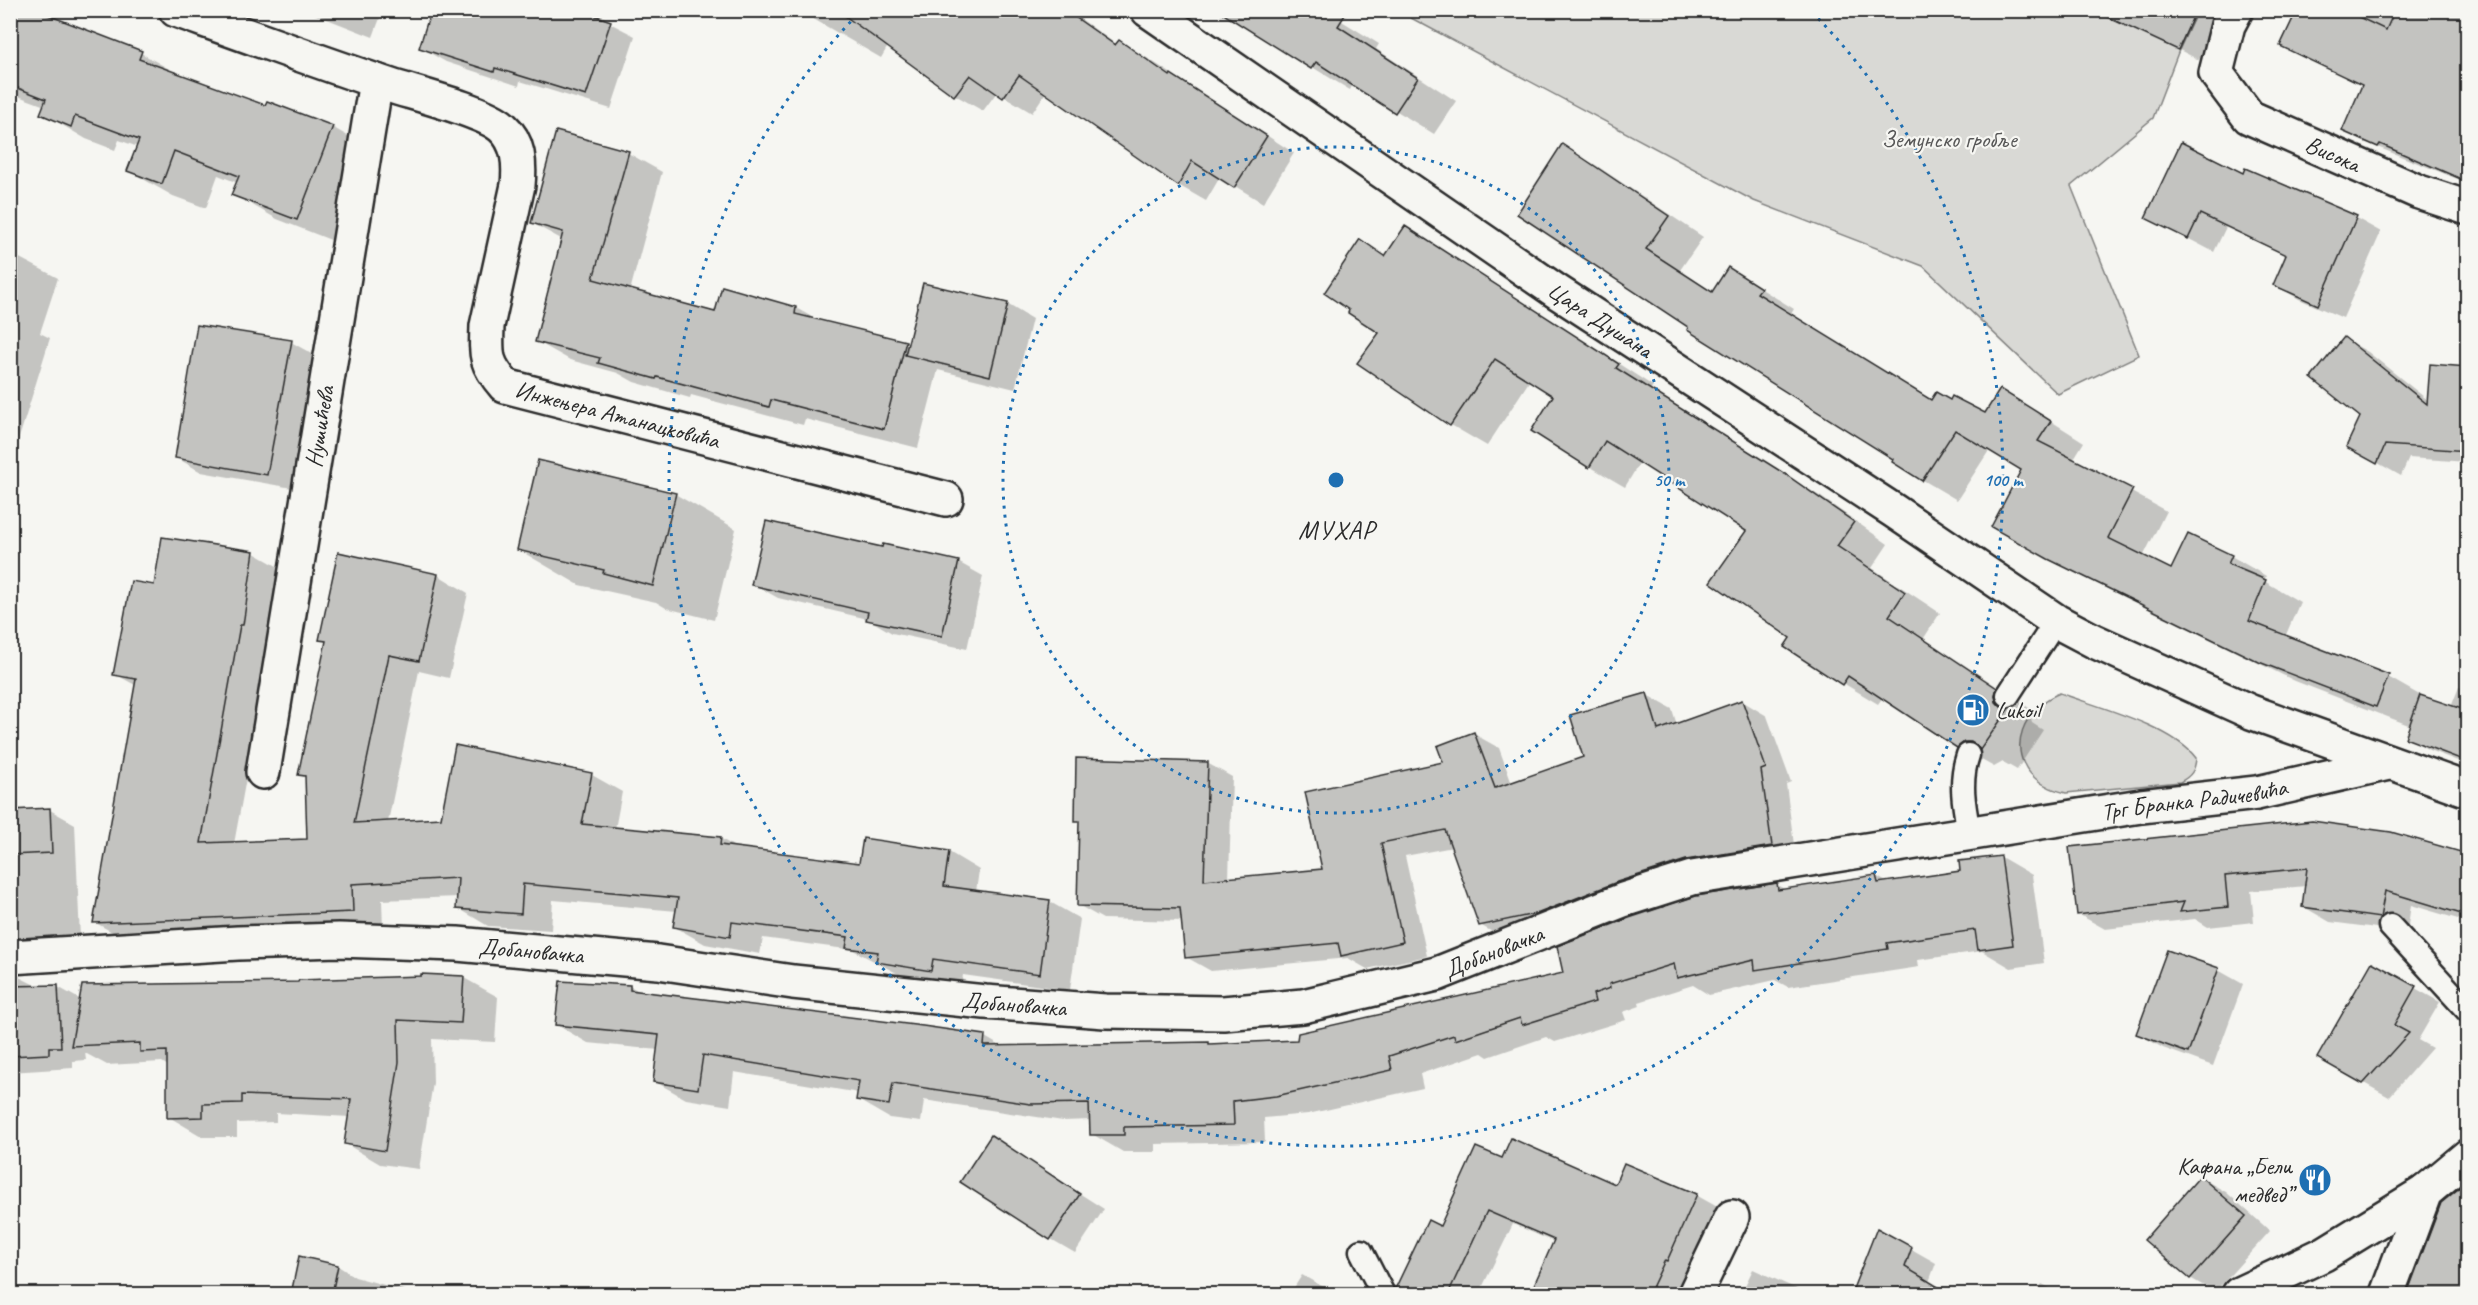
<svg xmlns="http://www.w3.org/2000/svg" width="2478" height="1305" viewBox="0 0 2478 1305" font-family="Caveat,sans-serif">
<style>
.green{fill:#d9d9d5;stroke:#828280;stroke-width:1.5}
.shadow{fill:#0003}
.building{fill:#c3c3c0;stroke:#2b2b2b;stroke-width:1.5}
.lines{fill:none;stroke-linecap:round;stroke-linejoin:round}
.service-casing{stroke:#2b2b2b;stroke-width:27}
.pedestrian-casing{stroke:#2b2b2b;stroke-width:38}
.minor-casing{stroke:#2b2b2b;stroke-width:38}
.secondary-casing{stroke:#2b2b2b;stroke-width:38}
.service{stroke:#f6f6f2;stroke-width:22}
.pedestrian{stroke:#f6f6f2;stroke-width:33}
.minor{stroke:#f6f6f2;stroke-width:33}
.secondary{stroke:#f6f6f2;stroke-width:33}
.ring{fill:none;stroke:#1f6fb2;stroke-width:3;stroke-dasharray:3 6}
.labels{text-anchor:middle;dominant-baseline:central;stroke-width:4.5;stroke-linejoin:round;paint-order:stroke}
.park-label{font-size:24px;fill:#565656;stroke:#f6f6f2}
.street-label{font-size:24px;fill:#2b2b2b;stroke:#f6f6f2}
.poi-label{font-size:24px;fill:#2b2b2b;stroke:#f6f6f2;text-anchor:start}
.neighbourhood-label{font-size:26px;letter-spacing:1.5px;fill:#2b2b2b;stroke:#f6f6f2}
.centre{fill:#1f6fb2;stroke:#f6f6f2;stroke-width:3}
.ring-label{font-size:18px;text-anchor:middle;font-weight:bold;fill:#1f6fb2;stroke:#f6f6f2;stroke-width:4.5;stroke-linejoin:round;paint-order:stroke}
</style>
<rect width="100%" height="100%" fill="#f6f6f2"/>
<filter id="ink" filterUnits="userSpaceOnUse"><feTurbulence type="fractalNoise" baseFrequency=".0167" numOctaves="2"/><feDisplacementMap in="SourceGraphic" scale="12" xChannelSelector="R" yChannelSelector="G"/><feConvolveMatrix kernelMatrix="1 2 1 2 8 2 1 2 1" color-interpolation-filters="sRGB"/></filter>
<g filter="url(#ink)">
<g class="green">
<path d="M1398 11H2197L2179 50 2153 118 2071 186 2139 355 2058 394 1923 266 1754 201Z"/>
<path d="M2060 693C2098 707 2172 726 2196 758 2195 771 2191 776 2180 782L2066 793C2055 790 2045 787 2036 779 2003 751 2025 706 2060 693Z"/>
</g>
<g class="shadow">
<path d="M10 10 141 53 183 77 266 107 332 127 376 152 341 244 277 219 233 194 238 183 218 175 206 208 173 196 129 171 138 147 119 140 115 150 86 139 42 113 45 106 10 93Z"/>
<path d="M304 10H383L373 37Z"/>
<path d="M433 10H604L602 19 635 36 611 109 520 81 519 86 446 62 421 48Z"/>
<path d="M798 10H1068L1117 45 1119 42 1147 58 1294 153 1263 203 1220 177 1206 201 1178 185 1046 92 1032 113 997 92 983 111 955 95 888 46 881 58Z"/>
<path d="M1218 10H1324L1379 44 1376 49 1456 101 1434 134 1353 84 1350 90Z"/>
<path d="M2159 10H2221L2199 60 2148 34Z"/>
<path d="M2299 10H2460L2468 14V183L2362 141 2344 130 2363 86 2282 46Z"/>
<path d="M1563 146 1597 166 1703 237 1680 270 1713 292 1729 269 1794 309 1791 314 1932 401 1951 402 1986 415 2035 411 2084 442 2073 460 2166 511 2143 557 2172 571 2231 556 2266 576 2264 581 2300 602 2285 637 2388 677 2423 697 2451 707 2459 687 2468 690V765L2429 750 2407 737 2411 726 2295 681 2085 578 2028 547 2023 470 1990 449 1957 500 1923 480 1895 459 1690 327Z"/>
<path d="M628 153 662 172 630 291 716 314 723 288 796 308 819 321 909 345 1007 304 1032 319 1015 389 938 370 918 448 805 419 803 425 691 395 690 398 634 382 618 373 570 360 536 341 563 240 532 223Z"/>
<path d="M2243 175 2356 218 2381 232 2343 318 2299 299 2275 285 2287 256 2226 227 2214 252 2147 217Z"/>
<path d="M1406 228 1441 249 1653 386 1650 390 1821 497 1888 544 1872 568 1940 613 1924 638 2032 710 2030 716 2032 723 2043 730 2017 770 2003 762 1994 767 1958 747 1883 697 1878 704 1843 683 1792 637 1748 530 1640 462 1625 487 1589 466 1555 395 1530 380 1487 446 1451 425 1359 363 1381 332 1360 241 1387 256Z"/>
<path d="M10 253 58 278 40 333 50 338 10 467Z"/>
<path d="M2345 339 2368 352 2429 401 2468 369V462L2409 458 2401 476 2348 446 2362 417Z"/>
<path d="M291 342 316 356 292 488 201 472 177 458Z"/>
<path d="M675 494 736 529 714 620 666 608 656 602 579 585 519 550Z"/>
<path d="M883 549 958 562 983 576 967 649 892 633 868 619 778 598 753 584Z"/>
<path d="M254 553 284 570 234 844 309 840 306 778 299 774 327 643 321 639 438 575 468 593 449 678 419 671 388 822 442 820 456 747 592 775 622 792 615 829 720 838 738 849 860 865 949 852 979 870 976 892 1050 902 1080 919 1070 990 963 975 961 988 908 979 853 950 763 938 760 954 705 944 675 927 677 911 553 900 551 930 488 926 458 908V897L382 900 383 929 125 939 94 922 137 686 115 674 156 587Z"/>
<path d="M1647 695 1672 709 1677 725 1742 701 1767 716 1791 782 1786 784 1796 860 1505 939 1480 925 1453 847 1405 856 1427 956 1367 969 1348 958 1211 971 1186 957 1183 921 1103 919 1078 905 1080 822 1076 820 1207 763 1232 777 1229 879 1324 871 1446 763 1474 734 1499 748 1512 784 1585 758Z"/>
<path d="M50 810 75 824 80 938 16 973 17 976 39 987H58L81 1000 300 984 464 978 498 997 495 1042 432 1039 433 1083 419 1169 380 1164 346 1144 350 1117 276 1113V1122L237 1123V1137H203L169 1117 168 1066 162 1062 107 1065 85 1053 86 1060 73 1061V1068L10 1072V811Z"/>
<path d="M2071 848 2468 856V922L2411 905 2407 932 2330 922 2304 907 2306 886 2251 891 2254 922 2208 927 2195 919 2105 929 2078 914Z"/>
<path d="M2001 857 2032 875 2044 963 2011 968 1982 951 1918 960 1919 967 1788 987 1775 980 1709 995 1693 985 1639 1002 1640 1006 1623 1012 1626 1020 1555 1042 1546 1037 1488 1057 1482 1053 1420 1074 1423 1088 1308 1114 1264 1118 1265 1142 1155 1144V1152H1123L1092 1134 1091 1120 1063 1121 924 1100 921 1122 889 1118 858 1100 859 1093 734 1072 730 1106 686 1099 654 1081 659 1050 588 1043 557 1025 630 986 642 993 985 1037 1002 1047 1208 1043 1212 1045 1299 1042 1565 974 1777 885 1786 890 1876 876 1888 883 1962 872Z"/>
<path d="M2372 964 2440 1002 2418 1040 2432 1048 2389 1097 2344 1072Z"/>
<path d="M2218 970 2243 984 2213 1066 2163 1048 2138 1034Z"/>
<path d="M991 1137 1104 1209 1075 1253 1051 1239Z"/>
<path d="M1503 1160 1615 1186 1696 1195 1721 1209 1680 1294H1531L1554 1242 1513 1224 1479 1294H1456L1431 1283 1441 1228Z"/>
<path d="M2201 1178 2226 1192 2270 1231 2215 1292 2190 1278Z"/>
<path d="M2468 1183V1294H2408L2442 1204Z"/>
<path d="M1878 1230 1936 1263 1929 1282 1949 1294H1853Z"/>
<path d="M300 1258 338 1266 355 1277 418 1294H292Z"/>
<path d="M1753 1269 1808 1294H1741Z"/>
<path d="M1302 1275 1336 1294H1290Z"/>
<path d="M2042 1284 2061 1294H2035Z"/>
<path d="M37 1292 59 1294H37Z"/>
</g>
<g class="building">
<path d="M10 10H35L142 51 139 59 265 105 267 101 333 126 297 220 231 195 239 176 174 151 162 184 127 171 139 140 75 116 71 127 40 114 46 99 10 85Z"/>
<path d="M431 10H579L611 21 586 96 495 68 494 72 419 48Z"/>
<path d="M837 10H1065L1115 45 1119 40 1170 76 1171 74 1267 136 1234 188 1192 161 1178 186 1019 75 1003 98 970 75 954 96Z"/>
<path d="M1217 10H1348L1338 26 1418 78 1395 113 1316 62 1311 69Z"/>
<path d="M2092 10H2196L2178 50Z"/>
<path d="M2297 10H2344L2386 30 2395 10H2468V182L2380 144 2378 147 2342 131 2362 85 2280 46Z"/>
<path d="M556 131 629 151 593 279 715 312 722 286 796 307 795 314 906 341 884 429 771 400 769 407 657 377 656 379 598 363 600 358 535 342 563 232 531 223Z"/>
<path d="M2181 142 2243 173 2245 168 2357 216 2318 305 2273 285 2286 255 2200 214 2188 239 2145 218Z"/>
<path d="M1562 144 1669 216 1646 249 1712 292 1728 267 1761 288 1757 293 1931 400 1936 392 1950 400 1952 396 1985 413 2000 389 2051 421 2038 441 2133 489 2108 538 2171 569 2188 534 2232 555 2228 564 2266 580 2249 621 2389 675 2376 707 2259 662 2048 559 1991 527 2021 470 1955 430 1922 481 1892 462 1893 459 1687 330 1688 327 1517 214Z"/>
<path d="M1405 226 1619 364 1616 368 1785 474 1854 522 1837 546 1905 592 1889 616 1997 688 1995 695 1996 702 2001 707 2009 708 1980 750 1971 742H1964L1957 748 1848 676 1842 685 1784 647 1790 638 1710 582 1746 531 1605 441 1589 468 1531 431 1553 396 1495 359 1450 426 1357 363 1379 333 1348 313 1349 310 1324 293 1360 239 1385 256Z"/>
<path d="M923 283 1008 303 990 376 905 355Z"/>
<path d="M197 325 292 340 267 475 175 458Z"/>
<path d="M2344 337 2427 404 2430 364 2468 367V451L2385 445 2377 464 2346 447 2360 417 2311 378Z"/>
<path d="M538 460 676 493 653 586 603 573 604 570 517 550Z"/>
<path d="M766 521 882 547 883 544 959 561 942 636 866 620 868 612 751 585Z"/>
<path d="M162 537 254 551 243 625H240L201 843 307 839 305 776 298 775 326 641 319 640 338 552 438 574 419 661 389 655 354 823 441 818 455 745 592 773 582 824 721 837 720 845 859 863 863 838 949 851 944 886 1050 900 1040 974 933 959 931 971 876 962 878 952 846 948 848 937 732 922 730 937 673 927 678 898 523 884 521 914 456 909 458 878 352 884 353 912 93 923 136 679 113 675 131 581 154 585Z"/>
<path d="M1647 693 1658 730 1742 700 1766 768 1761 770 1772 846 1686 860 1617 882 1539 913 1479 926 1445 830 1381 843 1403 942 1341 956 1338 943 1185 958 1180 908 1077 906 1079 821H1075L1076 758 1208 762 1204 880 1322 869 1305 792 1443 762 1437 746 1474 732 1495 788 1583 757 1570 715Z"/>
<path d="M2420 695 2468 711V762L2405 738Z"/>
<path d="M50 808 52 853 10 855V810Z"/>
<path d="M2312 821 2391 832 2468 854V916L2385 891 2380 918 2302 907 2307 868 2225 876 2228 907 2180 912 2184 902 2077 915 2069 847Z"/>
<path d="M2001 856 2013 945 1978 950 1975 930 1887 943 1888 949 1755 970 1754 960 1677 978 1674 964 1609 984 1610 988 1593 994 1595 1002 1522 1025 1520 1018 1455 1040 1454 1035 1389 1056 1392 1070 1276 1096 1233 1101 1234 1125 1124 1127V1135H1090L1089 1103 1030 1104 893 1083 889 1105 856 1100 859 1081 703 1055 698 1089 653 1082 659 1035 555 1025 560 981 630 985V990L923 1026 985 1035 984 1046 1209 1042V1044L1297 1040 1298 1033 1563 973 1557 946 1629 918 1696 896 1777 883 1778 890 1876 875 1878 883 1960 871 1959 861Z"/>
<path d="M2167 950 2219 968 2188 1053 2136 1034Z"/>
<path d="M2372 962 2416 986 2394 1025 2409 1033 2363 1084 2317 1058Z"/>
<path d="M421 974 464 976 461 1023 398 1020 399 1062 385 1151 344 1144 351 1099 242 1095V1103L203 1104V1117L167 1118V1051L140 1052V1043L71 1046 82 985 298 982 299 980 421 976Z"/>
<path d="M58 985 61 1047H49V1054L10 1056V986Z"/>
<path d="M991 1135 1080 1194 1050 1240 960 1182Z"/>
<path d="M1511 1138 1615 1184 1624 1163 1697 1194 1667 1261 1665 1260 1649 1294H1530L1554 1240 1487 1211 1448 1294H1396L1395 1289 1428 1220 1440 1226 1476 1147 1502 1158Z"/>
<path d="M2200 1176 2246 1216 2190 1279 2144 1240Z"/>
<path d="M2468 1181V1294H2407L2441 1203Z"/>
<path d="M1877 1228 1912 1247 1905 1267 1950 1294H1851Z"/>
<path d="M299 1256 338 1265 332 1294H291Z"/>
</g>
<g class="lines">
<defs>
<g id="service">
<path d="M2008 695 2056 621"/>
<path d="M1968 755C1959 781 1964 806 1969 833"/>
<path d="M2390 926 2468 1011"/>
<path d="M1361 1251 1383 1294"/>
</g>
<path id="pedestrian" d="M2239 1294 2324 1254 2425 1192"/>
<g id="minor">
<path id="s1" d="M176 10C248 36 319 62 391 86 416 94 484 111 502 127 519 142 520 164 518 185L487 326C486 356 485 363 505 386L946 499"/>
<path id="s2" d="M2236 10 2228 25 2216 73 2249 117 2419 192 2468 208"/>
<path id="s3" d="M263 772 376 81"/>
<path id="s4" d="M10 957 238 943 339 940 457 944 658 962 793 982 985 1002 1105 1011 1223 1013 1303 1006 1437 974 1623 900 1692 878 2141 806 2257 793 2389 763"/>
<path d="M1695 1294 1732 1217"/>
<path d="M2387 1294 2425 1192 2468 1156"/>
</g>
<g id="secondary">
<path id="s5" d="M1148 10 1556 291 1894 511 2056 621 2094 641 2251 712 2468 790"/>
</g>
</defs>
<use href="#service" class="service-casing"/>
<use href="#pedestrian" class="pedestrian-casing"/>
<use href="#minor" class="minor-casing"/>
<use href="#secondary" class="secondary-casing"/>
<use href="#service" class="service"/>
<use href="#pedestrian" class="pedestrian"/>
<use href="#minor" class="minor"/>
<use href="#secondary" class="secondary"/>
</g>
</g>
<g class="ring">
<circle cx="1336" cy="480" r="333"/>
<path d="M1812 12A667 667 0 1 1 860 12"/>
</g>
<defs>
<symbol id="fuel-disc" viewBox="-11 -11 22 22"><circle r="9.5" fill="#1f6fb2" stroke="#f6f6f2"/><path d="M-5.5-6h7V0h2V4h1.3V-2.5L3-4.5l.8-.8L6-3V5H2.5V1h-1V6h-7ZM-4.2-4.7v3.2H.2V-4.7Z" fill="#fff"/></symbol>
<symbol id="restaurant-disc" viewBox="-11 -11 22 22"><circle r="9.5" fill="#1f6fb2" stroke="#f6f6f2"/><path d="M-5-6h1v4h1v-4h1v4h1v-4h1v5L-1.5 .5V6h-2V.5L-5-1ZM5-6V6H3V1.5H1.5Q1.5-4 5-6Z" fill="#fff"/></symbol>
</defs>
<g fill-rule="evenodd">
<use href="#fuel-disc" x="1954" y="691" width="38" height="38"/>
<use href="#restaurant-disc" x="2296" y="1161" width="38" height="38"/>
</g>
<g class="labels">
<g class="park-label">
<text x="1949" y="139">Земунско гробље</text>
</g>
<g class="street-label">
<text stroke="none"><textPath href="#s2" startOffset="213">Висока</textPath></text>
<text stroke="none"><textPath href="#s5" startOffset="548">Цара Душана</textPath></text>
<text stroke="none"><textPath href="#s1" startOffset="735">Инжењера Атанацковића</textPath></text>
<text stroke="none"><textPath href="#s3" startOffset="350">Нушићева</textPath></text>
<text stroke="none"><textPath href="#s4" startOffset="2216">Трг Бранка Радичевића</textPath></text>
<text stroke="none"><textPath href="#s4" startOffset="522">Добановачка</textPath></text>
<text stroke="none"><textPath href="#s4" startOffset="1496">Добановачка</textPath></text>
<text stroke="none"><textPath href="#s4" startOffset="1008">Добановачка</textPath></text>
</g>
<g class="poi-label">
<text x="1996" y="710">Lukoil</text>
<text x="2292" y="1166" text-anchor="end">Кафана „Бели<tspan x="2292" dy="28">медвед”</tspan></text>
</g>
<g class="neighbourhood-label">
<text x="1337" y="530">МУХАР</text>
</g>
</g>
<circle cx="1336" cy="480" r="9" class="centre"/>
<g class="ring-label">
<text x="1669" y="486">50 m</text>
<text x="2003" y="486">100 m</text>
</g>
<rect width="2478" height="1305" fill="none" stroke="#f6f6f2" stroke-width="36"/>
<rect x="18" y="18" width="2442" height="1269" fill="none" stroke="#2b2b2b" stroke-width="2" filter="url(#ink)"/>
</svg>
